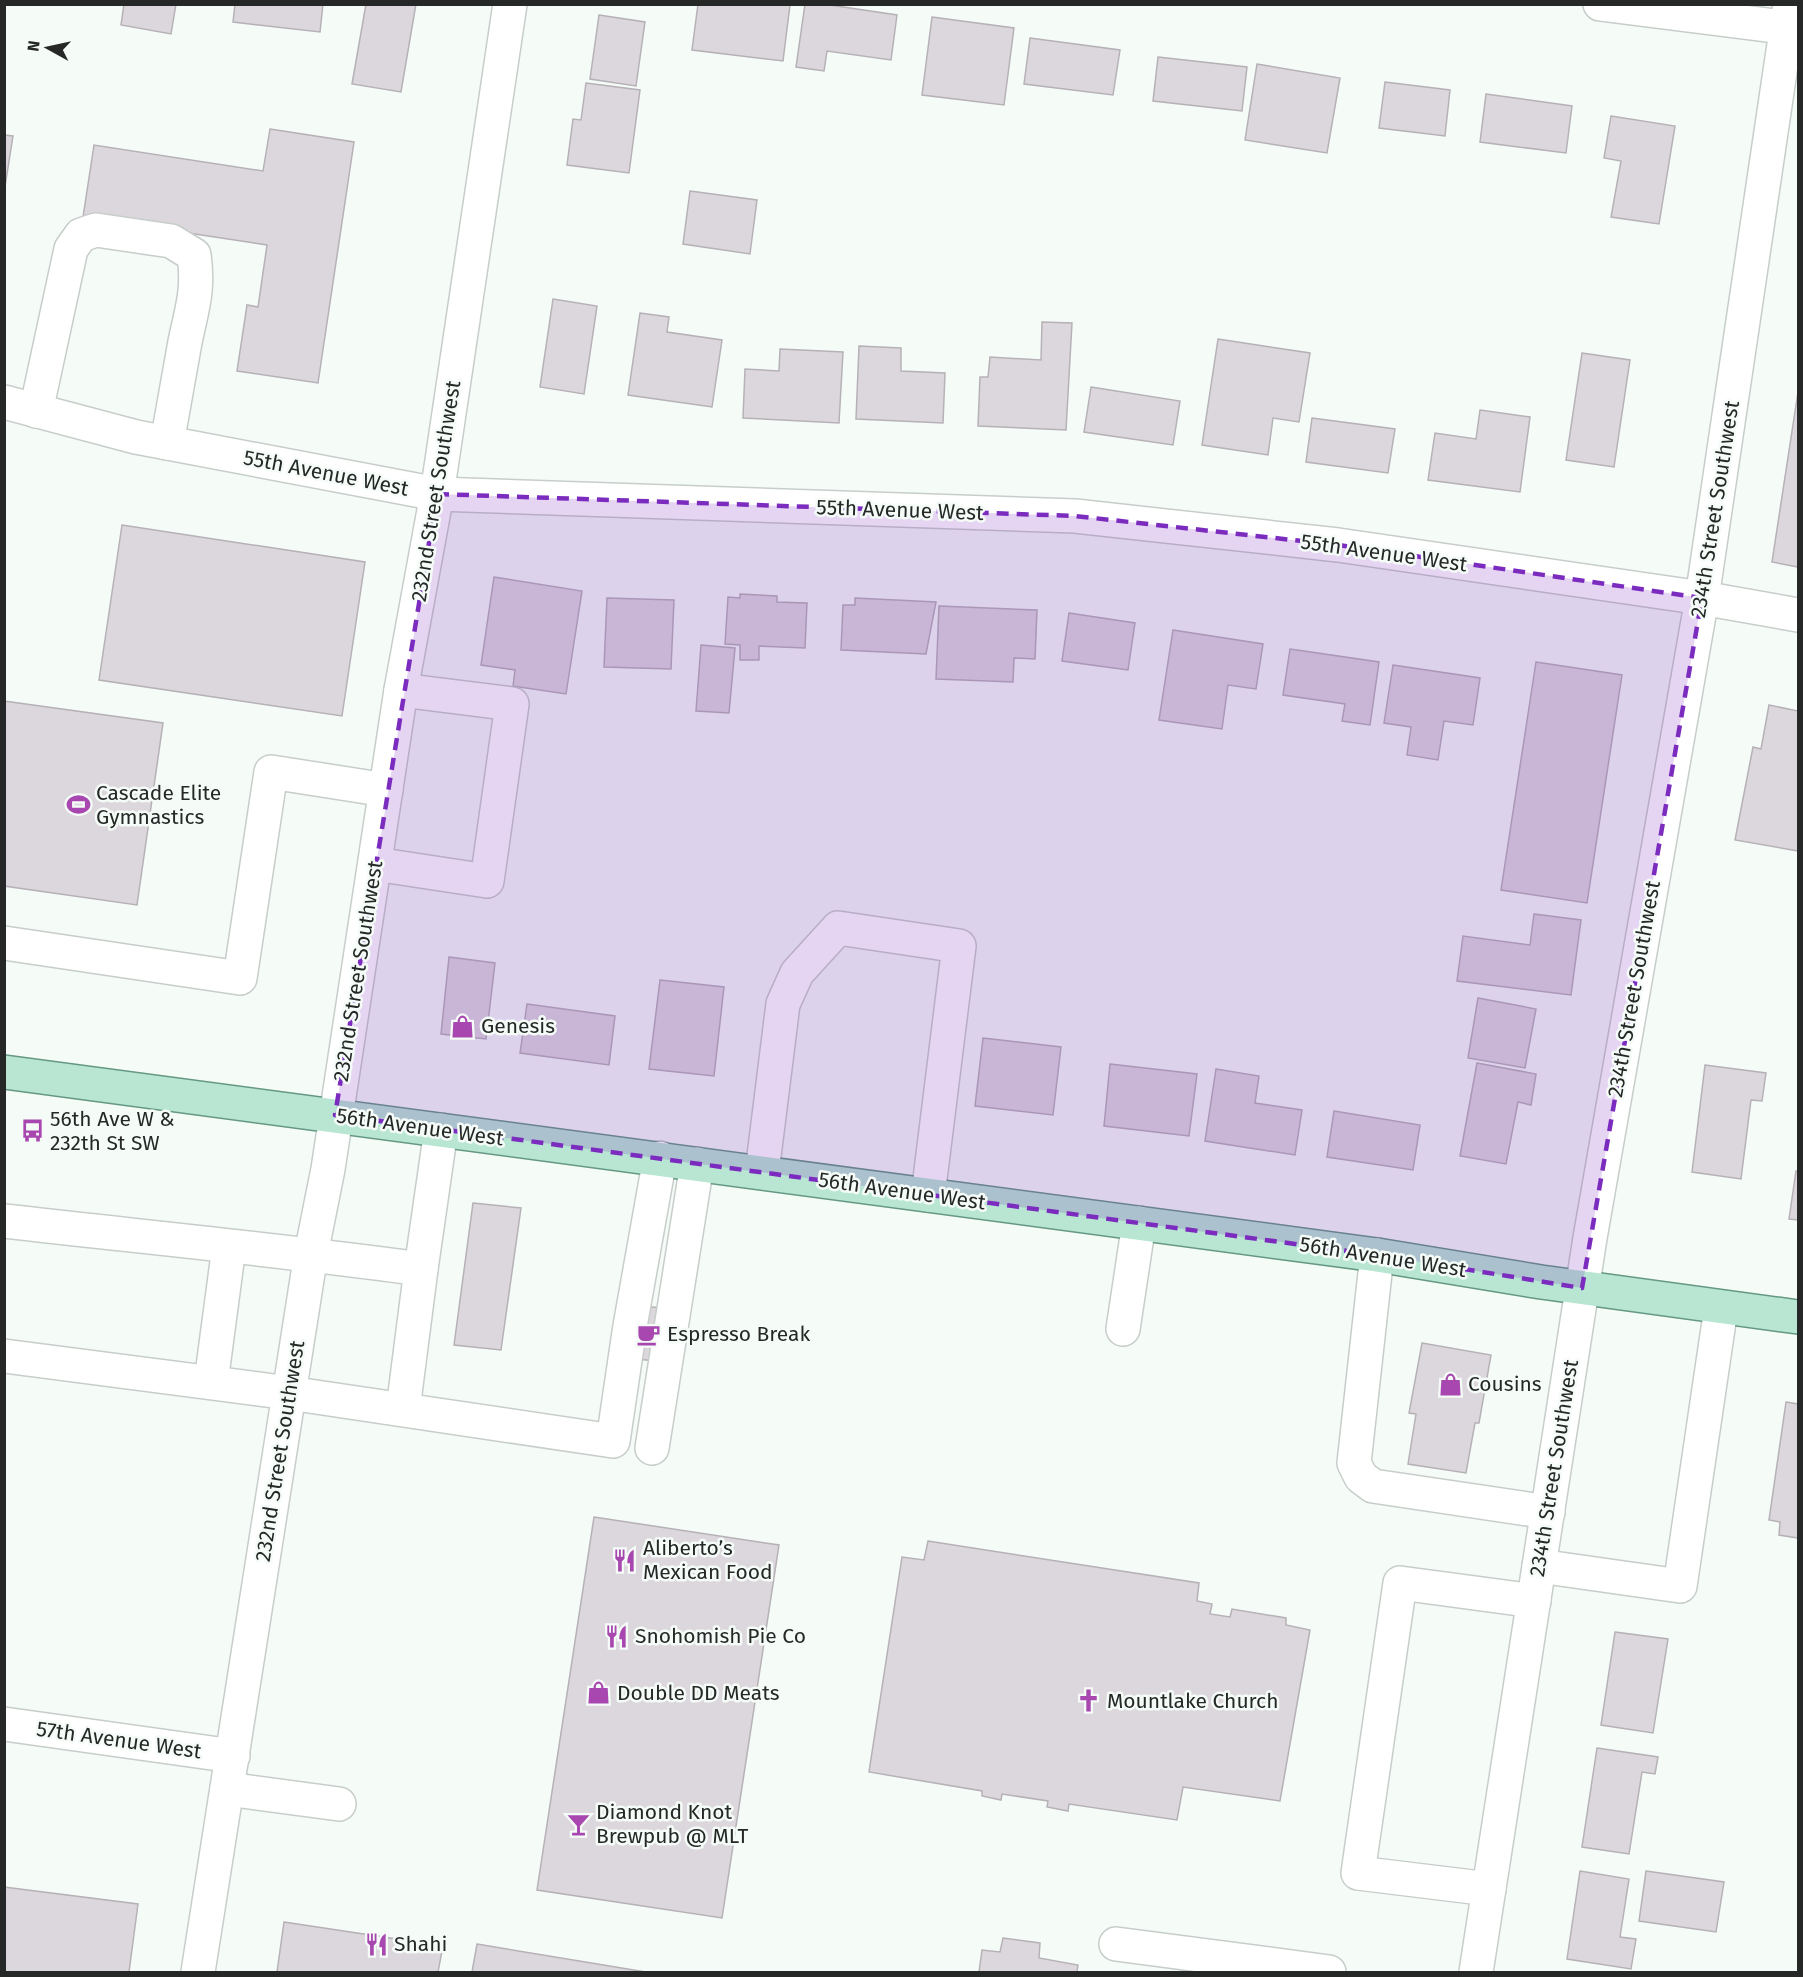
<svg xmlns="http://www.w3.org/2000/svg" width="1803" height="1977" viewBox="0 0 1803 1977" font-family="'Fira Sans',sans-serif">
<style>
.building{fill:#dcd7dc;stroke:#b6b1b6;stroke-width:1.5}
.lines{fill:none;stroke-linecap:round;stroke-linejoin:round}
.minor-casing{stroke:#c7ceca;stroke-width:36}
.major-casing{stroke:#659883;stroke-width:36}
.minor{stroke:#fff;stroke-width:33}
.major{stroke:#b8e6d3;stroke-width:33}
.marked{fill:#7b2cbf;fill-opacity:0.2;stroke:#7b2cbf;stroke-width:4.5;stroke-dasharray:12 8;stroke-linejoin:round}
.labels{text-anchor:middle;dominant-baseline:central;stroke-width:5;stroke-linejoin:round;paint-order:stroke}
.street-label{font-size:21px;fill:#252827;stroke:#f5fcf8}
.poi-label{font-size:21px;fill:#252827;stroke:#f5fcf8;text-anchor:start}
</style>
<rect width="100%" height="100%" fill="#f5fcf8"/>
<g class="building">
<path d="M124 4H176L171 34 121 25Z"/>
<path d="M235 4H323L320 32 233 22Z"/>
<path d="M366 4H416L401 92 352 84Z"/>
<path d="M698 4 790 5 783 61 692 50Z"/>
<path d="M805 4H823L897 15 891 60 827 51 824 71 796 67Z"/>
<path d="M599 15 645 22 636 86 590 79Z"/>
<path d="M932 17 1014 28 1004 105 922 95Z"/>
<path d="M1030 38 1120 50 1113 95 1024 84Z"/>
<path d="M1158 57 1247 67 1242 111 1153 101Z"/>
<path d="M1257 64 1340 78 1327 153 1245 140Z"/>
<path d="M1385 82 1450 90 1445 136 1379 128Z"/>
<path d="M586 83 640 90 629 173 567 165 573 119 581 120Z"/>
<path d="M1486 94 1572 106 1566 153 1480 142Z"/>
<path d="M1611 116 1675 126 1659 224 1611 217 1621 161 1604 158Z"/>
<path d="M270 129 354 142 318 383 237 371 247 305 258 307 267 245 83 217 94 145 263 171Z"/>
<path d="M4 135 13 136 4 193Z"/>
<path d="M690 191 757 200 750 254 683 244Z"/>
<path d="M553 299 597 306 584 394 540 387Z"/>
<path d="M640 313 669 317 667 332 722 340 712 407 628 395Z"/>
<path d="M1042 322 1072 323 1066 430 978 426 980 377H988L990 357 1041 360Z"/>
<path d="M1218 339 1310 353 1299 422 1273 418 1268 455 1202 445Z"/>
<path d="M859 346 901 348V371L945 373 943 423 856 419Z"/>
<path d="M780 349 843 352 839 423 743 418 745 369 779 371Z"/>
<path d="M1582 353 1630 360 1614 467 1566 460Z"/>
<path d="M1091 387 1180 401 1173 445 1084 432Z"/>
<path d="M1798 392V567L1772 562Z"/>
<path d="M1480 410 1530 417 1520 492 1428 480 1435 433 1476 439Z"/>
<path d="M1312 418 1395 429 1388 473 1306 462Z"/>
<path d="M122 525 365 562 342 716 99 680Z"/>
<path d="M494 577 582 591 566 694 513 686 515 670 481 665Z"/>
<path d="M740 594 777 596V602L807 603 805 648 759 646V660H740V645L725 644 728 597 740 598Z"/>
<path d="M607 598 674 600 671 669 604 667Z"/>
<path d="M855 598 936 602 926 654 841 650 843 605H855Z"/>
<path d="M939 606 1037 610 1035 659 1014 658 1013 682 936 679Z"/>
<path d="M1069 613 1135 623 1128 670 1062 661Z"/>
<path d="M1173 630 1263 644 1256 689 1228 685 1222 729 1159 720Z"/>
<path d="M701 645 735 648 729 713 696 711Z"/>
<path d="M1290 649 1379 662 1370 725 1342 721 1345 704 1283 695Z"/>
<path d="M1536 662 1622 675 1587 903 1501 890Z"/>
<path d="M1393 665 1480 678 1473 725 1444 721 1438 760 1407 755 1411 727 1384 723Z"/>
<path d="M4 701 163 723 137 905 4 886Z"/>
<path d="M1769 705 1798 711V851L1735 840 1753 747 1761 749Z"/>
<path d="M1534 914 1581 920 1571 995 1457 981 1463 936 1530 945Z"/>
<path d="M449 957 495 963 486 1039 441 1034Z"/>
<path d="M660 980 724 987 714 1076 649 1069Z"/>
<path d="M1478 998 1536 1009 1525 1068 1468 1058Z"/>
<path d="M527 1004 615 1016 609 1065 520 1053Z"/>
<path d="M983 1038 1061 1047 1053 1115 975 1106Z"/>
<path d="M1477 1063 1536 1074 1531 1105 1518 1102 1506 1164 1460 1156Z"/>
<path d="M1110 1064 1197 1074 1189 1136 1104 1126Z"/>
<path d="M1705 1065 1766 1073 1762 1101 1751 1100 1741 1179 1692 1172Z"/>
<path d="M1216 1069 1259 1076 1255 1103 1302 1110 1295 1155 1205 1141Z"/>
<path d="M1334 1111 1420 1125 1413 1170 1327 1157Z"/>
<path d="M1796 1171H1798V1220L1789 1219Z"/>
<path d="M473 1203 521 1208 501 1350 454 1345Z"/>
<path d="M641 1306 663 1308 657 1361 635 1359Z"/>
<path d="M1422 1343 1491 1355 1479 1423H1475L1466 1473 1408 1464 1416 1414 1409 1413Z"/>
<path d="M1786 1402 1798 1404V1538L1779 1535 1780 1522 1769 1520Z"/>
<path d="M594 1517 779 1545 722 1918 537 1890Z"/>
<path d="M928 1541 1199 1583 1197 1601 1212 1604 1210 1614 1230 1617 1232 1609 1286 1618V1625L1310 1630 1280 1801 1183 1787 1177 1820 1069 1804 1068 1811 1047 1807 1048 1801 1002 1794 1001 1800 982 1796V1791L869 1772 902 1557 924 1560Z"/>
<path d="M1615 1632 1668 1639 1653 1733 1601 1725Z"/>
<path d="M1597 1748 1658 1757 1655 1774 1642 1772 1629 1854 1582 1847Z"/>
<path d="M1580 1871 1629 1879 1620 1937 1636 1939 1631 1969 1567 1959Z"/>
<path d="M1646 1871 1724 1882 1716 1932 1639 1921Z"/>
<path d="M4 1887 138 1904 129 1972H4Z"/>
<path d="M284 1922 443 1946 438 1972H277Z"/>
<path d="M1003 1938 1040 1943 1039 1958 1078 1965 1077 1972H979L982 1950 1000 1952Z"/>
<path d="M477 1944 646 1972H472Z"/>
</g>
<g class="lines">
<defs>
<g id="minor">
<path d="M1600 4 1798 29"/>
<path d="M4 402 136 437 437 494 1075 516 1338 545 1702 598 1798 615"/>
<path d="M36 411 71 249 81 235 96 230 171 241 194 255C199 291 192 308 185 342 179 376 173 409 167 443"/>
<path d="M375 864 487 881 512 704 401 690"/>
<path d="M4 943 240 978 271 772 386 790"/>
<path d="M762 1172 783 1004 797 973 838 928 959 946 928 1195"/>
<path d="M4 1221C144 1237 283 1250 421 1269L403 1409"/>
<path d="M1377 1255 1354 1463 1361 1477 1373 1486 1548 1512"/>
<path d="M421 1269 441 1130"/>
<path d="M1123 1329 1139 1223"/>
<path d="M4 1356 289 1393 613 1441 630 1326 660 1158"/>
<path d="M211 1382 229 1247"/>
<path d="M652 1448 697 1164"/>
<path d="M1539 1566 1680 1586 1721 1308"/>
<path d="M4 1724 233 1756"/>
<path d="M227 1789 339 1804"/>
<path d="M1489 1889 1358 1873 1400 1583 1534 1601"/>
<path d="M1116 1944 1329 1972"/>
<path d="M198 1972 311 1254 328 1169 401 690 437 494 510 4"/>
<path d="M1476 1972 1590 1238 1702 598 1790 4"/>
</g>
<path id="major" d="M4 1072 1377 1255 1541 1282 1798 1317"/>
</defs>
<use href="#minor" class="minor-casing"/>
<use href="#major" class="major-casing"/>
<use href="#minor" class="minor"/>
<use href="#major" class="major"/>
</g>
<path class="marked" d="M437 494 1075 516 1338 545 1702 598 1582 1288 1377 1255 335 1115Z"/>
<defs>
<symbol id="stadium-bare" viewBox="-9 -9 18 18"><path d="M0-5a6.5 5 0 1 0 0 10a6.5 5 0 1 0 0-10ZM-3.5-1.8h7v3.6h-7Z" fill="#a847af" stroke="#f5fcf8" stroke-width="2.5" paint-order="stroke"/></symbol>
<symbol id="shop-bare" viewBox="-9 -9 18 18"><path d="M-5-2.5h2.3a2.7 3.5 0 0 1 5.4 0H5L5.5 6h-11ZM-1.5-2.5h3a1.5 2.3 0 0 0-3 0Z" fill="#a847af" stroke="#f5fcf8" stroke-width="2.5" paint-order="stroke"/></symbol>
<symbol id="bus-bare" viewBox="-9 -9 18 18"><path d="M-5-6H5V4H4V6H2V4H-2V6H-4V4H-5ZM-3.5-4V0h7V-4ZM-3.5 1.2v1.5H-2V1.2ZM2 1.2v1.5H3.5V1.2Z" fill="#a847af" stroke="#f5fcf8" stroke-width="2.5" paint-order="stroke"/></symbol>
<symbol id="cafe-bare" viewBox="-9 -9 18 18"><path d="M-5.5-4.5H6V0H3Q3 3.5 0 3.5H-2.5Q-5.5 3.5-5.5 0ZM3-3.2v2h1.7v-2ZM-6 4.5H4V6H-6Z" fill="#a847af" stroke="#f5fcf8" stroke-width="2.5" paint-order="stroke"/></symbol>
<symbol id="restaurant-bare" viewBox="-9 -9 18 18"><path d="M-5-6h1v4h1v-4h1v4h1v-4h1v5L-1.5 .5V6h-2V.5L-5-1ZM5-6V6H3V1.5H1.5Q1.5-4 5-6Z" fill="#a847af" stroke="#f5fcf8" stroke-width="2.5" paint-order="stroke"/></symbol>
<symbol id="church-bare" viewBox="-9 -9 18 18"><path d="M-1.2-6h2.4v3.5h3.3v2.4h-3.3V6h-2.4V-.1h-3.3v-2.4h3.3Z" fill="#a847af" stroke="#f5fcf8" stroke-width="2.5" paint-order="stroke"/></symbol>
<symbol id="bar-bare" viewBox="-9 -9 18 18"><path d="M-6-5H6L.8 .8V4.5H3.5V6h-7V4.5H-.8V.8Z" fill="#a847af" stroke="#f5fcf8" stroke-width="2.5" paint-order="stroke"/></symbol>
</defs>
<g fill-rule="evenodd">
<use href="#stadium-bare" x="62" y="788" width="33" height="33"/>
<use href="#shop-bare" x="446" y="1010" width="33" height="33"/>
<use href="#bus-bare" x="16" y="1114" width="33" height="33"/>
<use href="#cafe-bare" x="632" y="1318" width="33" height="33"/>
<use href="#shop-bare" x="1434" y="1368" width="33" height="33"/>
<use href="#restaurant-bare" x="608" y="1544" width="33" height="33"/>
<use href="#restaurant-bare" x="600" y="1620" width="33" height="33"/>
<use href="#shop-bare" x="582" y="1676" width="33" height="33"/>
<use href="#church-bare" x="1072" y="1684" width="33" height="33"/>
<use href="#bar-bare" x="562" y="1808" width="33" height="33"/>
<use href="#restaurant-bare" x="360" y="1928" width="33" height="33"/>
</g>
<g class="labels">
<g class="street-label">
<text transform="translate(326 473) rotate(11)">55th Avenue West</text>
<text transform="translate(436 491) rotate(-81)">232nd Street Southwest</text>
<text transform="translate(1715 509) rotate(-81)">234th Street Southwest</text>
<text transform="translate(900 510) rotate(2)">55th Avenue West</text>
<text transform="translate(1384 553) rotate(8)">55th Avenue West</text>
<text transform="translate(358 971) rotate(-81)">232nd Street Southwest</text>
<text transform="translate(1634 989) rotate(-80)">234th Street Southwest</text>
<text transform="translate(420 1127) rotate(8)">56th Avenue West</text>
<text transform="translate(902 1191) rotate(8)">56th Avenue West</text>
<text transform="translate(1383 1257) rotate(9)">56th Avenue West</text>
<text transform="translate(280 1451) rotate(-81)">232nd Street Southwest</text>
<text transform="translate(1554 1468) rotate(-81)">234th Street Southwest</text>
<text transform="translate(119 1740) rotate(8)">57th Avenue West</text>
</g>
<g class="poi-label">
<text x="96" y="793">Cascade Elite<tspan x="96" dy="24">Gymnastics</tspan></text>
<text x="481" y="1026">Genesis</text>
<text x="50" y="1119">56th Ave W &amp;<tspan x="50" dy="24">232th St SW</tspan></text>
<text x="667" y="1334">Espresso Break</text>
<text x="1468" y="1384">Cousins</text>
<text x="643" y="1548">Aliberto’s<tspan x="643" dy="24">Mexican Food</tspan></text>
<text x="635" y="1636">Snohomish Pie Co</text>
<text x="617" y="1693">Double DD Meats</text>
<text x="1107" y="1701">Mountlake Church</text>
<text x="596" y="1812">Diamond Knot<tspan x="596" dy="24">Brewpub @ MLT</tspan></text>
<text x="394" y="1944">Shahi</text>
</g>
</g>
<rect width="1803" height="1977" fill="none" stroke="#252827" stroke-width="12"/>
<g transform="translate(48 48) rotate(278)" stroke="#f5fcf8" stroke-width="4.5" paint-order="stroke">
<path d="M0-4.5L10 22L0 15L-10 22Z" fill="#252827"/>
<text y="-9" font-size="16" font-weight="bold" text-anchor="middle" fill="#252827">N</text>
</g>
</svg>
